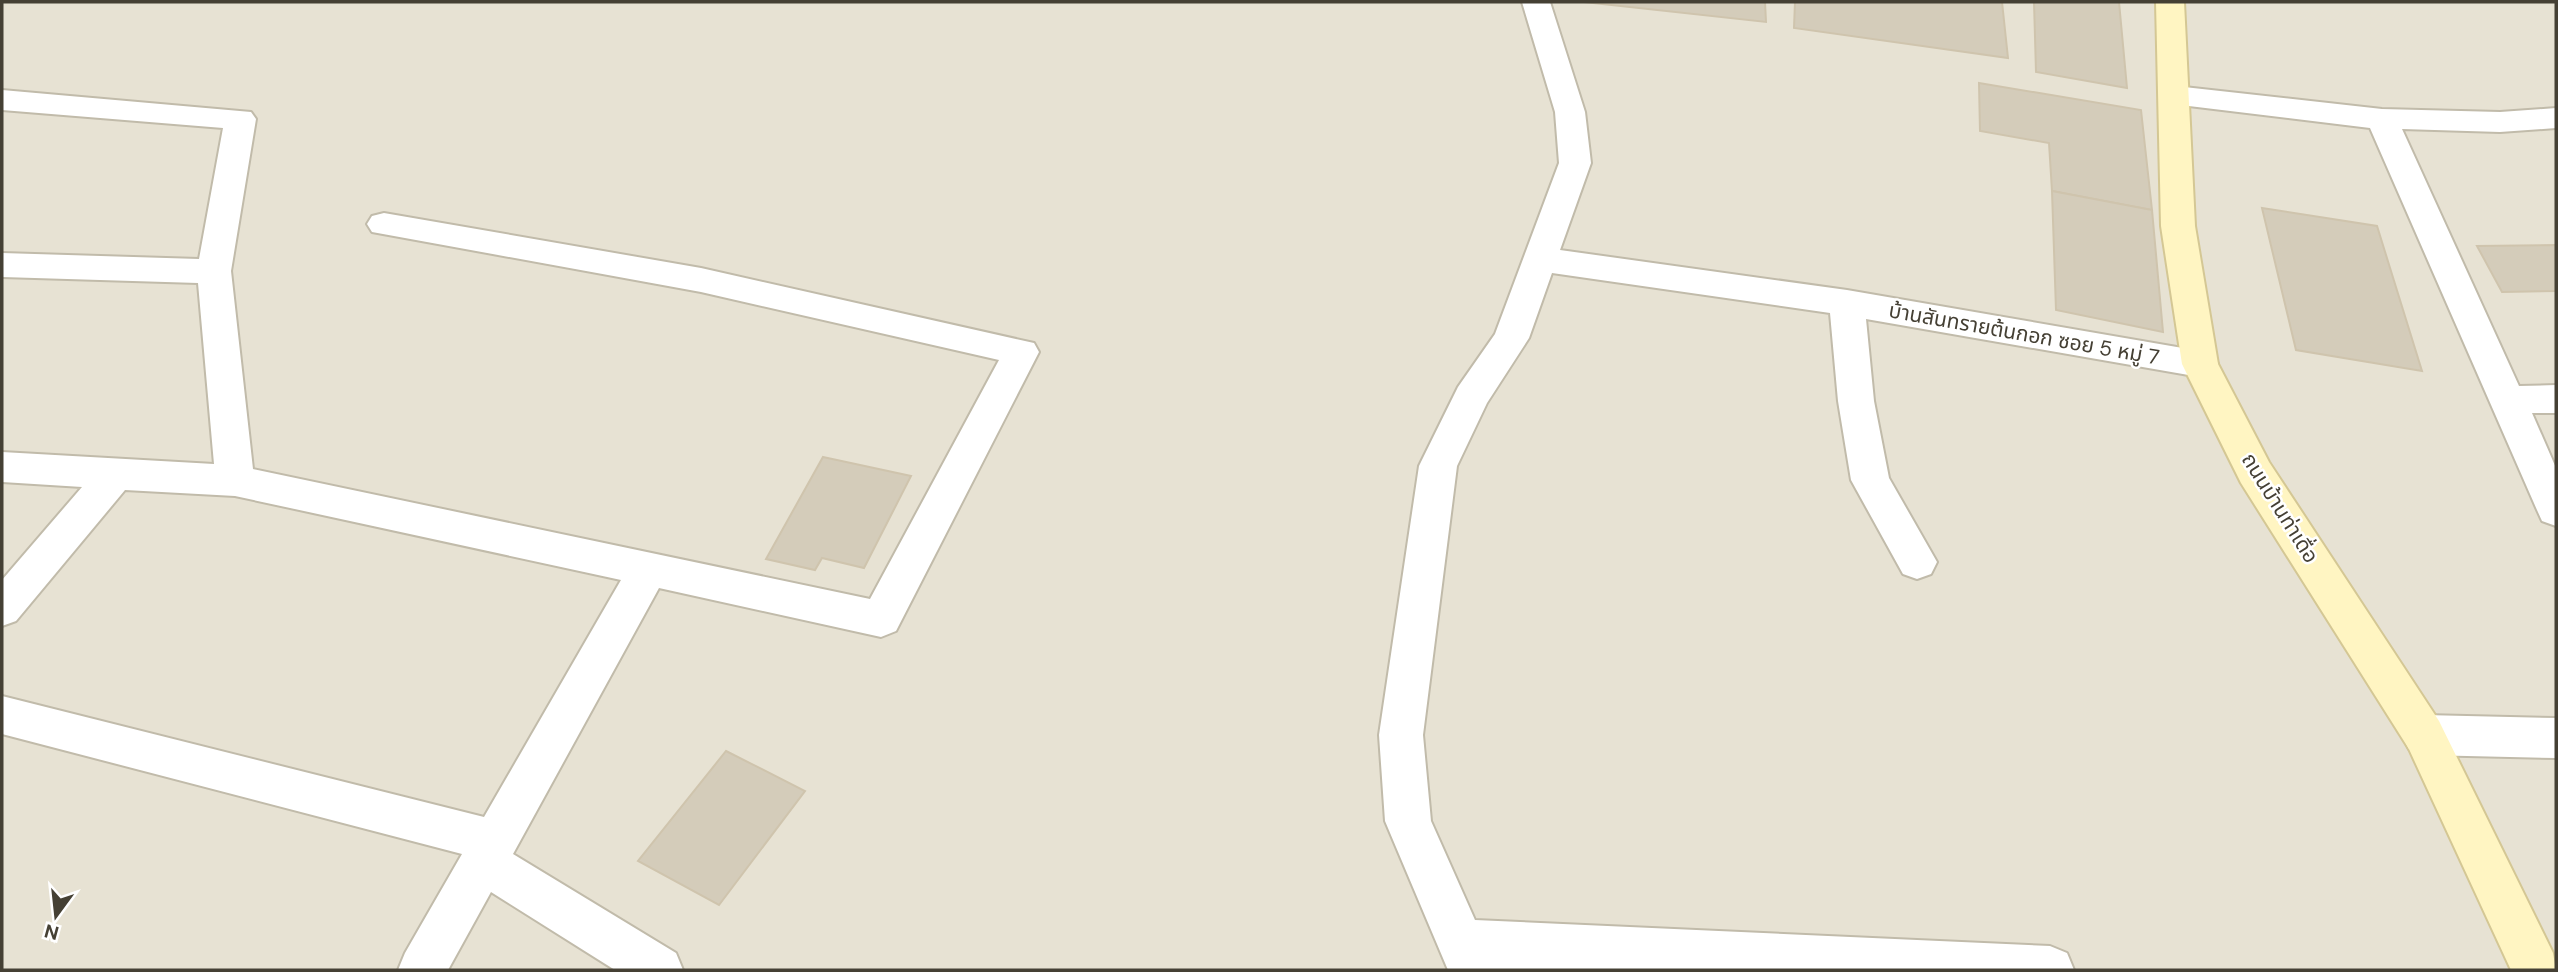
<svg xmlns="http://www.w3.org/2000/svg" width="2558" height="972" viewBox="0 0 2558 972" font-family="'DM Sans','Noto Sans Thai',sans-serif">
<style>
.residential{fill:#e7e2d3}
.building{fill:#d4ccba;stroke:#cfc4ad;stroke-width:2}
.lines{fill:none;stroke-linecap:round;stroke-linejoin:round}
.street-casing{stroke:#c1bbaa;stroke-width:4}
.secondary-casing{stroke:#d4c794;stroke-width:4}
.street{fill:#fff;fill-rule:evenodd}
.secondary{fill:#fff5c2;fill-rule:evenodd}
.labels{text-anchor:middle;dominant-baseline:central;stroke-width:5;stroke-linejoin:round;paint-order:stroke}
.street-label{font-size:21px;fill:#454034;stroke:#fff}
</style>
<rect width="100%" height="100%" fill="#f3efe5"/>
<rect class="residential" x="2" y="2" width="2554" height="968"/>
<g class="building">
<path d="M1584 2H1765L1766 22Z"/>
<path d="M1795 2H2002L2008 58 1794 28Z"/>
<path d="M2034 2H2119L2127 88 2036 72Z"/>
<path d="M1979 83 2141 110 2152 210 2052 191 2049 143 1980 131Z"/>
<path d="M2052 191 2152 210 2163 332 2056 310Z"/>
<path d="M2262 208 2377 226 2422 371 2296 350Z"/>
<path d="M2556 245V291L2502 292 2477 246Z"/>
<path d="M823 457 911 476 864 568 822 558 815 570 766 559Z"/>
<path d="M726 751 805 791 719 905 638 861Z"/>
</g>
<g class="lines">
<defs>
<g id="street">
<path d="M1522 2H1550L1585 112 1591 163 1560 250 1847 290 2200 351 2213 354 2218 364 2213 374 2200 377 1866 319 1874 401 1889 478 1937 562 1931 574 1917 579 1903 574 1851 480 1838 401 1830 313 1552 273 1529 338 1487 403 1457 466 1423 735 1431 821 1475 920 2050 946 2067 953 2074 970H1448L1385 821 1379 735 1419 466 1458 387 1495 334 1559 163 1555 112Z"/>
<path d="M2175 86 2382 109 2500 112 2556 108V128L2500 132 2402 129 2519 386 2556 385V413H2532L2556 468V526L2542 521 2537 510 2370 128 2164 103 2160 96 2164 89Z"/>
<path d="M2 90 251 112 256 119 231 271 253 469 870 599 999 360 701 292 372 232 367 224 372 216 384 213 701 268 1034 343 1039 352 896 631 881 637 659 588 513 854 676 953 683 970H615L491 892 448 970H398L405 953 462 854 2 734V696L484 817 621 580 235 496 125 490 16 621 2 626V580L82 487 2 482V452L214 464 198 283 2 277V253L199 259 223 128 2 110Z"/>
<path d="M2424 715 2556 718V758L2424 755 2409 749 2402 735 2409 721Z"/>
</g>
<path id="secondary" d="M2156 2H2184L2195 226 2218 364 2269 462 2439 721 2553 953 2556 970H2511L2409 749 2241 483 2182 364 2161 226Z"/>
</defs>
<use href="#street" class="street-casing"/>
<use href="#secondary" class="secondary-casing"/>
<use href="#street" class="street"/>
<use href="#secondary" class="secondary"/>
</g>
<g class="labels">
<g class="street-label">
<text transform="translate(2024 334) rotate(10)">บ้านสันทรายต้นกอก ซอย 5 หมู่ 7</text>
<text transform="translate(2280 508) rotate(58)">ถนนบ้านท่าเดื่อ</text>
</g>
</g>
<rect width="2558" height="972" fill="none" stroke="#454034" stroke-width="7"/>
<g transform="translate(56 916) rotate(195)" stroke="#ffffff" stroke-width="5" paint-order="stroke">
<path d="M0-5L12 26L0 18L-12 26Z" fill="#454034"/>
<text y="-10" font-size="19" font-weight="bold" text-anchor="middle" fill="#454034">N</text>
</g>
</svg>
